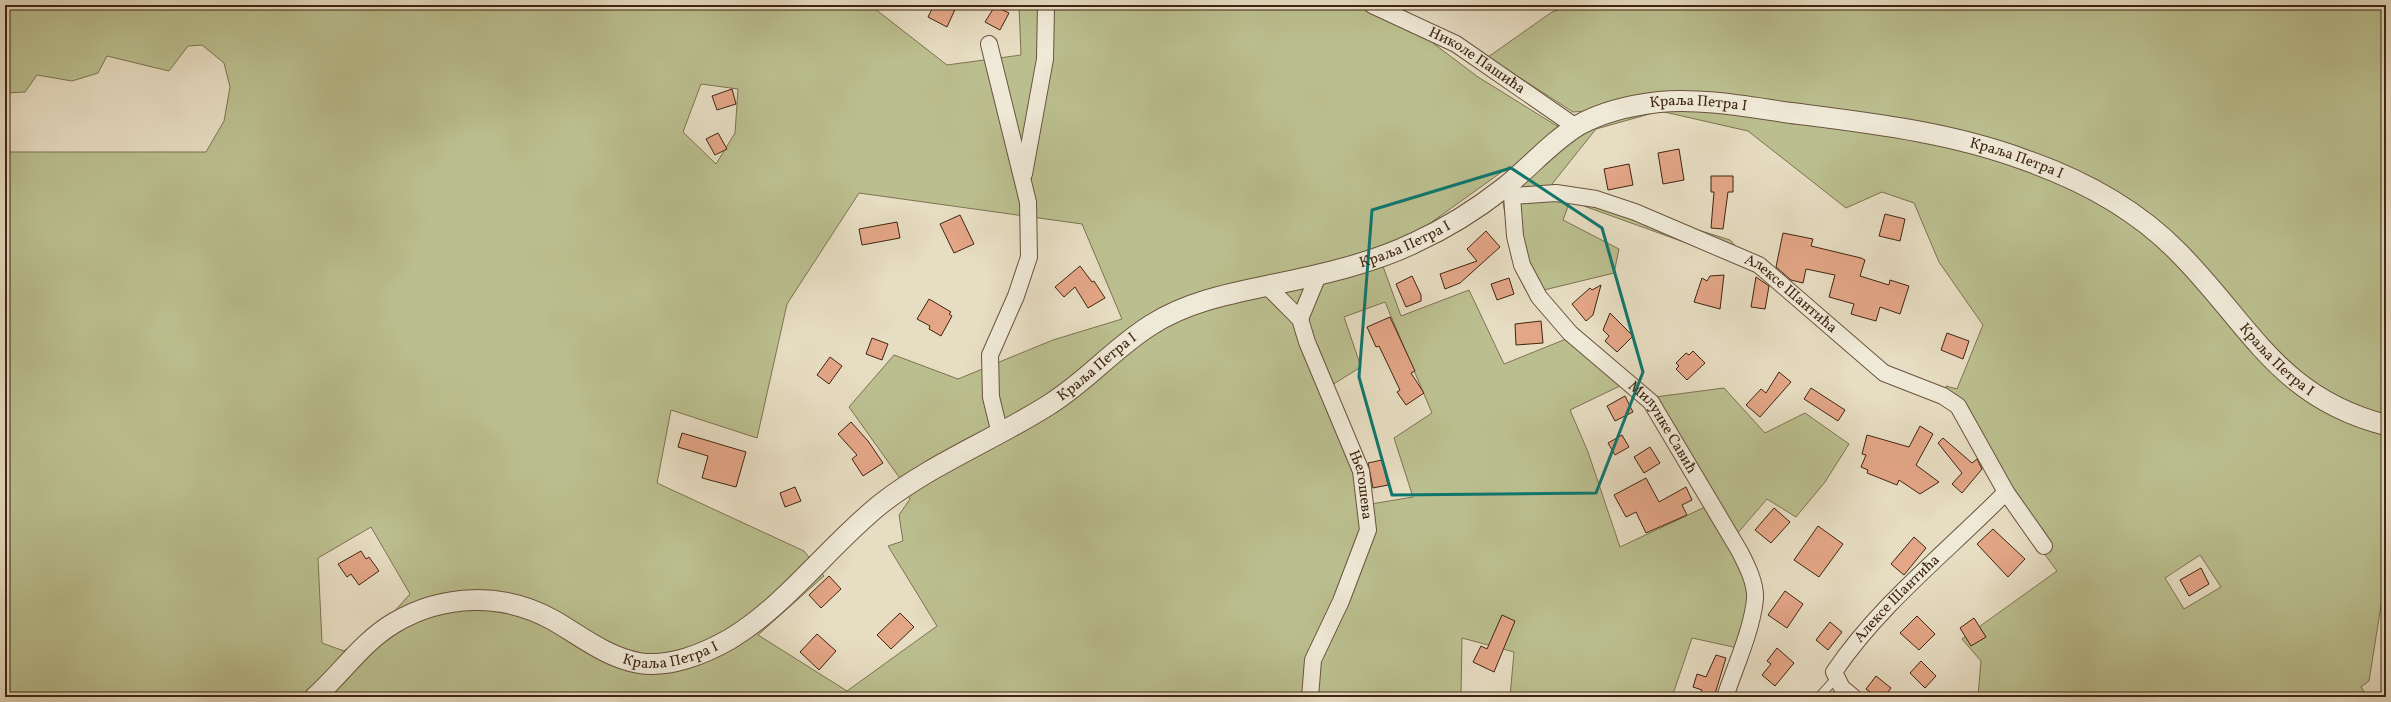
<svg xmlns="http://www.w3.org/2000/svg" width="2391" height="702" viewBox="0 0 2391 702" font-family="Vollkorn,serif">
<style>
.green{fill:#bbbf8f;stroke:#7e7250;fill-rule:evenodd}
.building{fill:#e3a687;stroke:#402511}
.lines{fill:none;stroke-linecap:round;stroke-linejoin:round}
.service-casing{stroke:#6a533d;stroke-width:10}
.minor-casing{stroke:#6a533d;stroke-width:18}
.tertiary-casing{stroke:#6a533d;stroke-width:22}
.service{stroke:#efe9d7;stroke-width:8}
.minor{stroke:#efe9d7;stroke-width:16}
.tertiary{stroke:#efe9d7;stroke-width:20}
.marked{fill:none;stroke:#0f766e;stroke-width:3;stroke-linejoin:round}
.labels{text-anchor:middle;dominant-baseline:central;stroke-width:3.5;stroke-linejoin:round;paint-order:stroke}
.street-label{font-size:15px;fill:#402511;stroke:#efe9d7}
</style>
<rect width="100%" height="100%" fill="#e7ddc2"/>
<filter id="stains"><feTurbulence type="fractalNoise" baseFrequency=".005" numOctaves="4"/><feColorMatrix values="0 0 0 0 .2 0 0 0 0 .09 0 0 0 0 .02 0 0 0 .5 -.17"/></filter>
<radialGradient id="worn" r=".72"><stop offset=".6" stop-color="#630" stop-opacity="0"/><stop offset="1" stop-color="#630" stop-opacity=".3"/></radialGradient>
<path class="green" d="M5 5H870L947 65 1021 55 1019 5H1395L1421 20 1425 37 1478 77 1557 126 1582 116 1676 108 1742 116 1736 100 1573 112 1488 57 1552 12 1573 5H2386V574L2369 681 2361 687 2368 697H1978L1981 661 1962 639 2057 571C2014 513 1971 454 1946 386L1957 389 1983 325 1939 262 1914 203 1882 192 1846 208 1748 131 1660 111 1596 129 1552 184 1730 240 1756 268 1570 201 1563 220 1619 249 1614 273 1544 290 1507 225 1502 197 1510 166 1362 272 1381 261 1401 316 1469 290 1504 364 1566 339 1622 385 1570 410 1588 452 1620 547 1705 507 1655 397 1724 388 1765 433 1805 413 1849 444 1825 482 1796 517 1767 499 1736 535 1759 586 1747 650 1692 638 1672 697H5V152H206L224 121 230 87 224 63 202 45 188 46 169 71 107 56 98 73 72 81 37 75 25 92 5 93ZM701 84 738 89 735 133 716 164 683 132ZM859 193 1082 224 1122 319 1053 340 958 379 894 355 849 407 899 477 910 499 899 515 903 541 888 546 937 626 847 691 758 635 824 576 804 551 657 483 671 410 757 438 787 304ZM1385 302 1432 413 1394 438 1413 497 1371 504 1332 385 1361 367 1344 317ZM371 527 410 594 392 614 344 651 322 643 318 558ZM2200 555 2221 587 2184 609 2165 578ZM1462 638 1514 652 1510 697 1461 695Z"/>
<g class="building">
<path d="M934 5H957L947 27 928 17Z"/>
<path d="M995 6 1009 13 1000 30 985 22Z"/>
<path d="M732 89 736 104 717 110 712 96Z"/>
<path d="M718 133 727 149 715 155 706 139Z"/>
<path d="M1679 149 1684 180 1663 184 1658 153Z"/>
<path d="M1629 164 1633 185 1608 190 1604 169Z"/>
<path d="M1711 176H1733V192H1728L1723 229 1711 228 1714 192H1711Z"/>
<path d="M1885 214 1905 219 1900 241 1879 236Z"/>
<path d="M960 215 974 244 954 253 940 224Z"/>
<path d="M897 222 900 238 862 245 859 229Z"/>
<path d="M1486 231 1500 247 1460 283 1445 289 1440 274 1477 261 1467 249Z"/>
<path d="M1783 233 1813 239 1811 246 1861 258 1865 260 1860 276 1889 285 1890 280 1909 286 1900 314 1880 307 1876 321 1851 314 1854 304 1829 297 1835 275 1806 269 1803 283 1791 280 1776 267Z"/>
<path d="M1080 266 1092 282 1094 281 1105 298 1088 308 1075 287 1064 297 1055 287Z"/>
<path d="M1724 275 1720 309 1694 302 1702 278 1707 281 1710 276Z"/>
<path d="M1412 276 1421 295V301L1406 307 1396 284Z"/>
<path d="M1756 277 1769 286 1765 309 1751 307Z"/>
<path d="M1509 278 1514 294 1497 300 1491 284Z"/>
<path d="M1601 285 1593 315 1586 321 1572 304 1590 288 1592 290Z"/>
<path d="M929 299 951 312 949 314 952 316 941 336 929 329 930 326 917 319Z"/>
<path d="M1610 313 1633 336 1617 352 1605 341 1609 336 1603 330Z"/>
<path d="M1390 317 1415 371 1411 373 1424 393 1406 405 1397 392 1400 390 1379 346 1376 347 1367 327Z"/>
<path d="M1541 321 1543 343 1516 345 1515 324Z"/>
<path d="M1947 333 1969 341 1963 359 1941 350Z"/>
<path d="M872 338 888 344 882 360 866 354Z"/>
<path d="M1693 351 1705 363 1687 380 1676 369 1679 366 1676 363 1686 353 1689 355Z"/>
<path d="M830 357 842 366 829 384 817 375Z"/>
<path d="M1779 372 1791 382 1760 417 1746 405 1761 389 1766 393Z"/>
<path d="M1811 388 1845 410 1838 421 1804 399Z"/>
<path d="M1625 396 1633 412 1615 421 1607 406Z"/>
<path d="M851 422 868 441 883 463 863 476 852 459 857 455 838 434Z"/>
<path d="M1920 426 1933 434 1916 465 1939 482 1920 494 1899 480 1897 485 1867 473 1868 470 1861 467 1866 455 1862 454 1867 435 1909 447Z"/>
<path d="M682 433 746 452 736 487 702 478 708 456 678 447Z"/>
<path d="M1622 435 1629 447 1615 455 1608 443Z"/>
<path d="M1943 438 1972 463 1977 459 1982 469 1962 493 1952 484 1962 473 1938 443Z"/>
<path d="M1650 447 1660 463 1644 473 1634 457Z"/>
<path d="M1382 460 1388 485 1373 488 1368 463Z"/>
<path d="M1646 478 1659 502 1686 487 1692 500 1682 505 1687 515 1646 533 1636 512 1626 517 1614 495Z"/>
<path d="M795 487 801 501 785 507 780 493Z"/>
<path d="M1774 508 1790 522 1771 543 1755 530Z"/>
<path d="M1818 526 1843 544 1819 577 1794 560Z"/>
<path d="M1993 529 2025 559 2008 577 1977 544Z"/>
<path d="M1914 537 1926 548 1904 575 1891 564Z"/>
<path d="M361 551 366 559 369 557 379 571 359 585 351 574 347 577 338 564Z"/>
<path d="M2201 568 2209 584 2189 596 2180 580Z"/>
<path d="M829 576 841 589 821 608 809 595Z"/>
<path d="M1785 591 1803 604 1787 628 1768 615Z"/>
<path d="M900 613 914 627 891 649 877 635Z"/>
<path d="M1502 615 1515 621 1494 672 1473 662 1481 646 1487 649Z"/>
<path d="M1917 616 1935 634 1919 650 1900 633Z"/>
<path d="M1974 618 1986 637 1971 646 1960 628Z"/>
<path d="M1830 622 1842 632 1828 650 1816 640Z"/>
<path d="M817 634 836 651 819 670 800 652Z"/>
<path d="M1777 648 1794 663 1775 686 1762 675 1771 664 1767 661Z"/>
<path d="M1716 655 1726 658 1714 697H1699L1702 690 1693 687 1697 674 1706 677Z"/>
<path d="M1921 661 1936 676 1925 688 1910 673Z"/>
<path d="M1876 676 1891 688 1884 697H1877L1866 689Z"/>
</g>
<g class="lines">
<defs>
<path id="service" d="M1819 697 1836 678"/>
<g id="minor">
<path id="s1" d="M1372 5 1456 44 1576 127"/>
<path d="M989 44 1028 202 1029 257 1016 296 990 355 991 397 1000 434"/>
<path d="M1024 174 1045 59 1046 5"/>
<path id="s2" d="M1508 186 1512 196 1515 236 1522 265 1539 297 1570 333 1651 402 1740 552C1747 566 1756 583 1755 599 1752 630 1735 667 1725 697"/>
<path id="s3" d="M1512 196 1556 193 1596 199 1635 212 1759 265 1884 373 1943 396 1958 406 2006 492 2044 546"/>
<path id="s4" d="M1267 286 1300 319 1307 342 1361 471 1368 530 1341 601 1313 660 1310 697"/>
<path d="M1300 319 1319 273"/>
<path id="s5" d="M1853 697 1842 688 1834 672C1880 604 1948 551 2006 492"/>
</g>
<g id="tertiary">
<path id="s6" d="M315 697C342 673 362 642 394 623 443 594 503 592 553 620 581 636 606 657 639 663 669 668 704 654 730 639 788 604 829 545 882 503 932 464 993 440 1047 406 1085 383 1114 348 1151 325 1188 301 1233 293 1276 284 1320 275 1373 263 1414 243 1447 228 1477 209 1505 187 1530 167 1552 141 1579 125 1602 112 1633 105 1659 102 1703 98 1748 107 1791 113 1869 123 1950 132 2025 160 2082 180 2136 209 2178 252 2249 323 2278 398 2386 425"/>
</g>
</defs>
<use href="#service" class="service-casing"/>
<use href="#minor" class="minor-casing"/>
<use href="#tertiary" class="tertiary-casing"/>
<use href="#service" class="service"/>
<use href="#minor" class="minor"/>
<use href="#tertiary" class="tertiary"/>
</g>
<path class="marked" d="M1511 168 1602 228 1643 372 1596 493 1392 495 1359 377 1372 210Z"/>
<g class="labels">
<g class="street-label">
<text stroke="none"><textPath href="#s1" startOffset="119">Николе Пашића</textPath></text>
<text stroke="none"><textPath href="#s6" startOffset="1599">Краља Петра I</textPath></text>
<text stroke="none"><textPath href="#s6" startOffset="1923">Краља Петра I</textPath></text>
<text stroke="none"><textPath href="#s6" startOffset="1263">Краља Петра I</textPath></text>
<text stroke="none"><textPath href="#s3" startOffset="303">Алексе Шантића</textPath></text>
<text stroke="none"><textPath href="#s6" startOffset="2258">Краља Петра I</textPath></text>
<text stroke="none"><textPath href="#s6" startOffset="927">Краља Петра I</textPath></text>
<text stroke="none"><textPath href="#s2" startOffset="298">Милунке Савић</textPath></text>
<text stroke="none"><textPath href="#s4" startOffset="224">Његошева</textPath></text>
<text stroke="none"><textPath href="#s5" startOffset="129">Алексе Шантића</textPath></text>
<text stroke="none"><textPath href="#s6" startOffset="404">Краља Петра I</textPath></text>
</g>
</g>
<rect width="2391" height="702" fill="none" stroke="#e7ddc2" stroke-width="20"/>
<rect x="6" y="6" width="2379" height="690" fill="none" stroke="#402511" stroke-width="2"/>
<rect x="10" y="10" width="2371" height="682" fill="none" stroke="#402511"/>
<rect width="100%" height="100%" filter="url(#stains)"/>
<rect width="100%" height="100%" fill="url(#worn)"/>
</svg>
